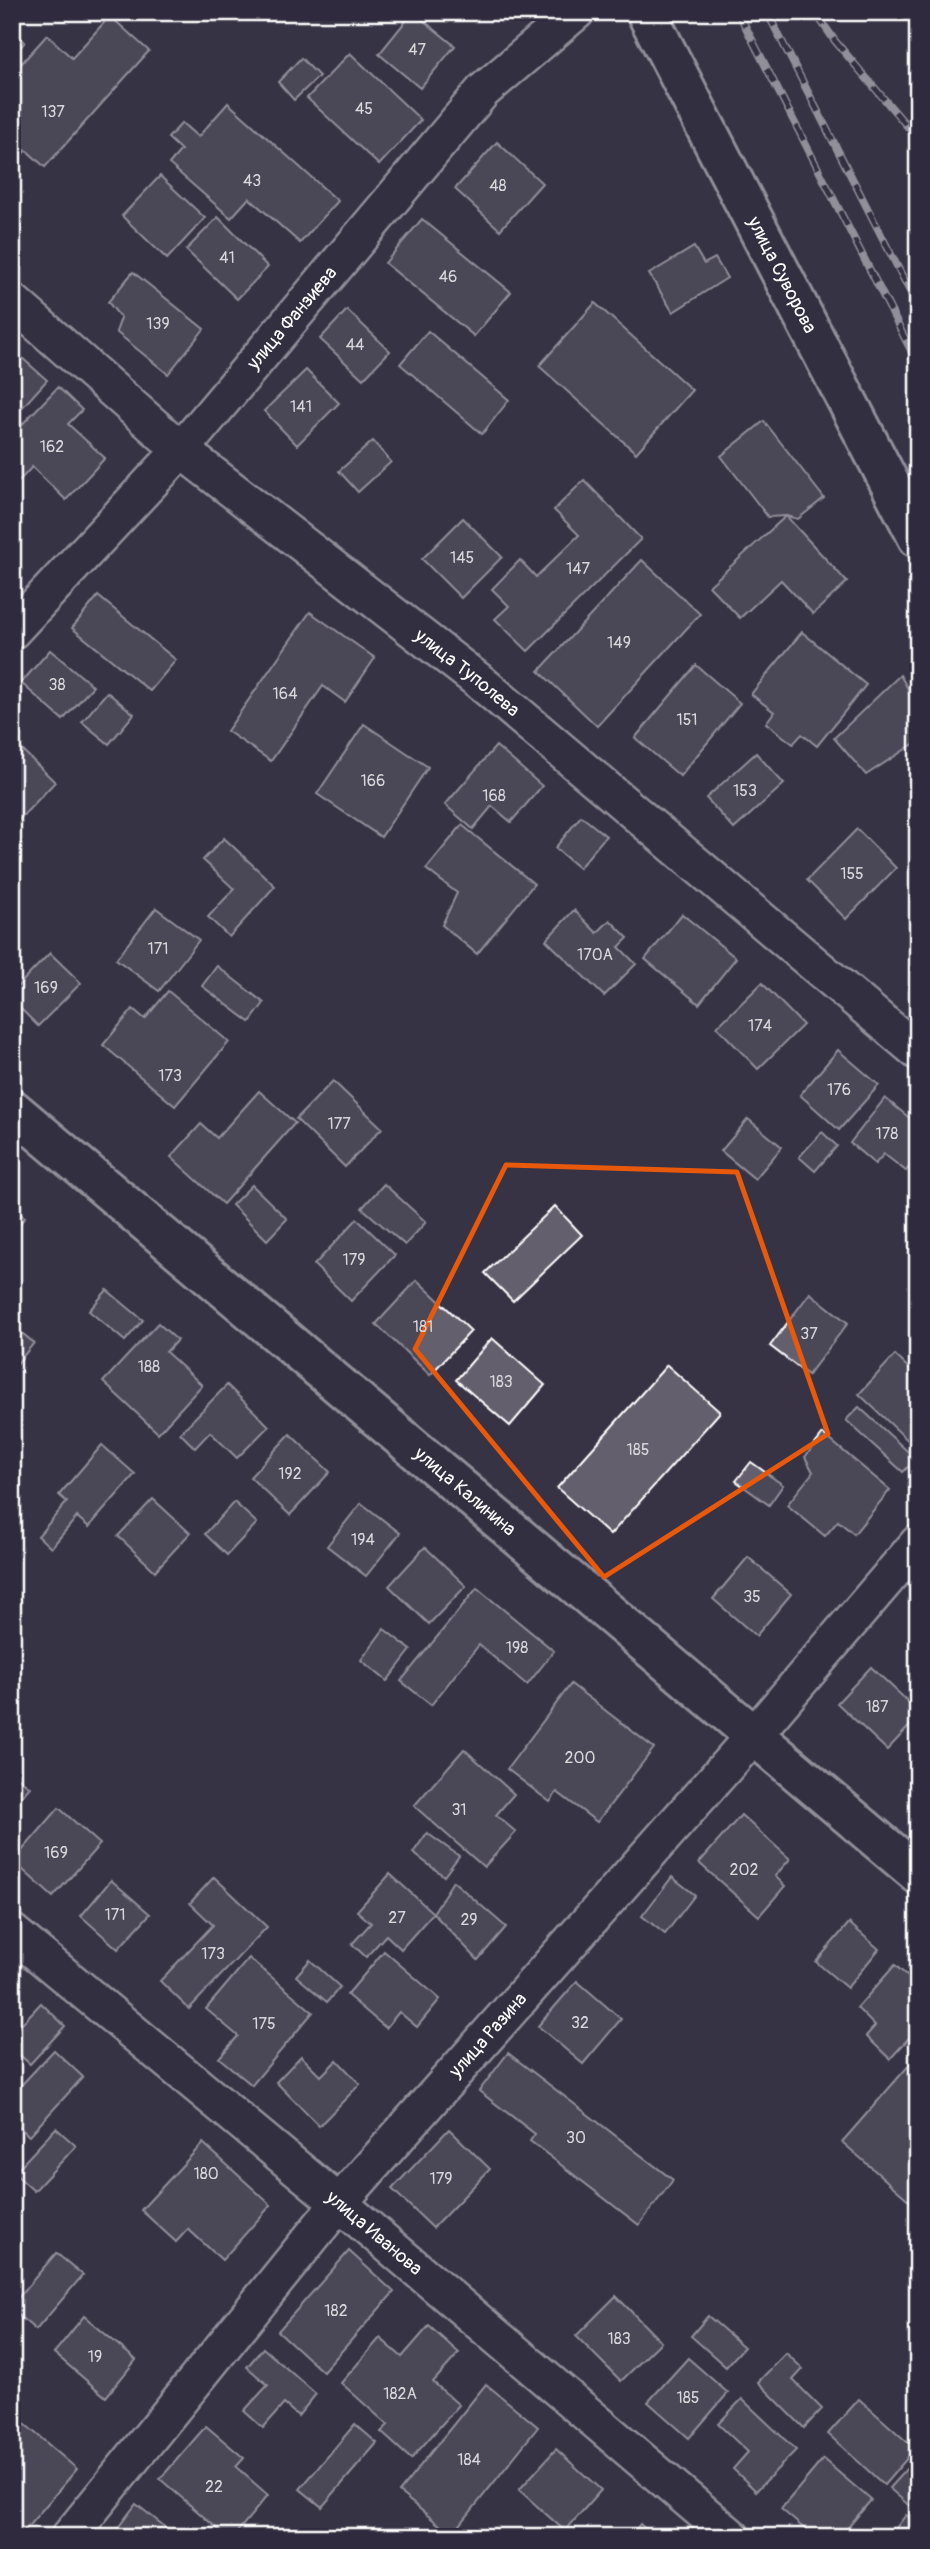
<svg xmlns="http://www.w3.org/2000/svg" width="930" height="2549" viewBox="0 0 930 2549" font-family="Pangolin,sans-serif">
<style>
.building{fill:#635f6d;stroke:#fff;stroke-width:2}
.lines{fill:none;stroke-linecap:round;stroke-linejoin:round}
.street-casing{stroke:#fff;stroke-width:40}
.secondary-casing{stroke:#fff;stroke-width:44}
.street{stroke:#2f2a3d;stroke-width:35}
.secondary{stroke:#2f2a3d;stroke-width:38}
.rail-casing{stroke:#fff;stroke-width:8}
.rail{stroke:#2f2a3d;stroke-width:5;stroke-dasharray:16;stroke-linecap:butt}
.marked{fill:none;stroke:#e8590c;stroke-width:5;stroke-linejoin:round}
.labels{text-anchor:middle;dominant-baseline:central;stroke-width:6;stroke-linejoin:round;paint-order:stroke}
.number-label{font-size:16px;fill:#d8d7da}
.street-label{font-size:19px;fill:#fff;stroke:#2f2a3d}
</style>
<rect width="100%" height="100%" fill="#373345"/>
<filter id="ink" filterUnits="userSpaceOnUse"><feTurbulence type="fractalNoise" baseFrequency=".0143" numOctaves="2"/><feDisplacementMap in="SourceGraphic" scale="14" xChannelSelector="R" yChannelSelector="G"/><feConvolveMatrix kernelMatrix="1 2 1 2 8 2 1 2 1" color-interpolation-filters="sRGB"/></filter>
<g filter="url(#ink)">
<g class="building">
<path d="M413 12 455 46 420 88 379 54Z"/>
<path d="M110 16 149 51 45 167 26 150 13 165 12 74 47 35 72 58Z"/>
<path d="M12 31 25 42 12 56Z"/>
<path d="M350 53 421 120 379 165 307 98Z"/>
<path d="M301 58 319 76 294 100 278 82Z"/>
<path d="M228 103 338 201 300 243 249 198 231 218 169 164 181 150 168 138 182 123 198 137Z"/>
<path d="M497 142 542 183 500 230 455 189Z"/>
<path d="M160 176 205 218 167 259 122 216Z"/>
<path d="M218 217 268 267 237 299 186 250Z"/>
<path d="M422 219 511 292 474 336 385 263Z"/>
<path d="M694 247 704 264 715 258 727 278 673 312 649 274Z"/>
<path d="M133 272 204 329 168 374 116 332 121 318 108 302Z"/>
<path d="M595 303 692 390 636 453 539 366Z"/>
<path d="M347 310 390 351 363 379 320 339Z"/>
<path d="M428 331 509 400 482 434 400 364Z"/>
<path d="M12 349 47 380 12 419Z"/>
<path d="M306 370 339 403 297 445 264 411Z"/>
<path d="M58 387 82 410 68 424 105 458 66 500 32 467 19 481 12 474V435Z"/>
<path d="M764 421 824 498 798 519 786 516 768 517 721 456Z"/>
<path d="M373 441 391 462 358 492 339 471Z"/>
<path d="M584 480 641 539 528 651 495 619 509 606 492 589 520 560 536 577 579 535 554 510Z"/>
<path d="M786 516 847 582 813 614 781 580 740 618 709 586Z"/>
<path d="M463 518 502 557 461 598 422 559Z"/>
<path d="M642 560 700 614 597 726 539 671Z"/>
<path d="M98 596 176 660 150 691 72 628Z"/>
<path d="M310 612 375 658 345 702 323 686 271 761 227 731Z"/>
<path d="M802 632 866 685 817 746 802 734 793 744 766 723 774 712 751 694Z"/>
<path d="M50 650 93 686 63 720 21 683Z"/>
<path d="M696 665 740 703 680 776 635 738Z"/>
<path d="M900 675 918 706V741L866 775 834 738Z"/>
<path d="M107 692 134 714 109 744 82 722Z"/>
<path d="M364 724 428 767 381 837 317 794Z"/>
<path d="M12 740 55 782 14 825 12 823Z"/>
<path d="M496 746 542 786 511 822 492 806 473 829 445 805Z"/>
<path d="M756 753 784 784 734 829 706 798Z"/>
<path d="M581 816 606 836 579 868 555 848Z"/>
<path d="M462 825 534 884 477 954 442 925 457 893 426 869Z"/>
<path d="M857 829 896 868 846 919 807 880Z"/>
<path d="M224 838 275 886 229 937 208 917 234 889 203 860Z"/>
<path d="M156 908 199 940 159 991 116 959Z"/>
<path d="M574 910 597 933 610 920 628 938 619 947 636 964 604 996 546 940Z"/>
<path d="M682 914 736 958 699 1004 645 959Z"/>
<path d="M50 953 81 983 38 1026 12 1000V992Z"/>
<path d="M217 966 264 1003 250 1022 202 986Z"/>
<path d="M762 983 803 1025 758 1069 717 1027Z"/>
<path d="M168 991 229 1042 175 1106 103 1045 133 1009 145 1019Z"/>
<path d="M838 1050 879 1085 839 1130 800 1095Z"/>
<path d="M333 1081 382 1128 345 1167 296 1119Z"/>
<path d="M259 1091 295 1123 223 1204 171 1157 201 1124 217 1138Z"/>
<path d="M885 1098 918 1125V1156L906 1171 884 1154 875 1164 850 1143Z"/>
<path d="M748 1119 782 1147 755 1179 721 1151Z"/>
<path d="M822 1132 837 1146 815 1171 799 1157Z"/>
<path d="M384 1184 426 1222 405 1245 362 1208Z"/>
<path d="M252 1185 287 1219 267 1240 232 1205Z"/>
<path d="M555 1206 582 1235 513 1301 485 1273Z"/>
<path d="M12 1208 25 1217 12 1234Z"/>
<path d="M357 1219 395 1255 351 1301 314 1265Z"/>
<path d="M417 1280 471 1331 430 1375 376 1324Z"/>
<path d="M107 1290 143 1320 125 1341 89 1311Z"/>
<path d="M810 1293 848 1323 808 1375 770 1346Z"/>
<path d="M158 1323 177 1340 166 1352 202 1385 158 1433 103 1382Z"/>
<path d="M12 1325 34 1343 12 1370Z"/>
<path d="M492 1338 545 1385 510 1426 456 1380Z"/>
<path d="M895 1355 918 1377V1450L859 1394Z"/>
<path d="M667 1365 720 1412 610 1535 557 1488Z"/>
<path d="M227 1385 269 1426 237 1458 210 1432 195 1448 180 1433Z"/>
<path d="M859 1407 916 1459 903 1472 846 1420Z"/>
<path d="M290 1434 330 1472 290 1515 250 1477Z"/>
<path d="M823 1434 890 1490 854 1534 838 1521 825 1536 787 1505 813 1472 805 1457Z"/>
<path d="M102 1445 135 1474 89 1527 77 1517 51 1548 38 1536 67 1502 59 1495Z"/>
<path d="M751 1462 783 1485 769 1505 736 1481Z"/>
<path d="M153 1499 190 1533 155 1571 118 1536Z"/>
<path d="M234 1502 257 1523 227 1555 205 1534Z"/>
<path d="M361 1503 400 1533 366 1576 327 1546Z"/>
<path d="M425 1547 466 1586 429 1624 389 1586Z"/>
<path d="M748 1557 791 1594 756 1636 713 1599Z"/>
<path d="M477 1588 554 1651 527 1685 479 1645 431 1705 401 1681Z"/>
<path d="M384 1629 411 1650 387 1681 361 1660Z"/>
<path d="M871 1667 918 1711V1717L887 1750 837 1703Z"/>
<path d="M571 1684 654 1748 597 1822 557 1792 550 1802 507 1769Z"/>
<path d="M464 1749 514 1794 496 1815 516 1832 484 1867 414 1806Z"/>
<path d="M12 1773 30 1787 12 1808Z"/>
<path d="M59 1808 100 1844 53 1897 13 1861Z"/>
<path d="M741 1815 790 1859 775 1876 785 1886 759 1916 699 1863Z"/>
<path d="M427 1833 459 1856 444 1876 413 1853Z"/>
<path d="M390 1874 433 1913 401 1949 386 1935 366 1957 352 1944 371 1923 357 1911Z"/>
<path d="M214 1877 267 1927 189 2009 160 1981 213 1925 190 1903Z"/>
<path d="M672 1877 695 1895 665 1934 642 1916Z"/>
<path d="M111 1880 150 1914 118 1949 81 1916Z"/>
<path d="M453 1881 506 1927 478 1960 433 1913Z"/>
<path d="M849 1923 879 1949 847 1988 816 1962Z"/>
<path d="M384 1951 440 1999 417 2027 399 2012 386 2028 347 1995Z"/>
<path d="M249 1958 313 2012 252 2085 219 2058 238 2036 206 2009Z"/>
<path d="M310 1960 340 1987 327 2002 296 1976Z"/>
<path d="M895 1965 918 1986V2028L890 2059 866 2036 875 2026 857 2008Z"/>
<path d="M577 1981 621 2019 583 2064 538 2026Z"/>
<path d="M41 2003 65 2026 30 2064 12 2048V2034Z"/>
<path d="M54 2050 83 2077 29 2136 12 2120V2095Z"/>
<path d="M508 2053 673 2180 639 2225 530 2141 535 2134 479 2091Z"/>
<path d="M918 2055V2196L912 2203 842 2142Z"/>
<path d="M301 2056 321 2076 337 2060 360 2084 319 2126 276 2082Z"/>
<path d="M56 2128 76 2146 34 2191 14 2173Z"/>
<path d="M449 2129 490 2169 433 2228 392 2189Z"/>
<path d="M203 2143 271 2205 222 2260 188 2229 176 2242 141 2210Z"/>
<path d="M349 2251 394 2292 323 2372 278 2331Z"/>
<path d="M56 2253 83 2275 36 2330 12 2310V2305Z"/>
<path d="M616 2296 661 2342 621 2381 576 2336Z"/>
<path d="M84 2316 136 2360 106 2397 54 2353Z"/>
<path d="M708 2316 744 2347 726 2367 691 2336Z"/>
<path d="M429 2326 459 2353 433 2382 459 2405 411 2459 381 2432 388 2425 341 2383 380 2338 402 2357Z"/>
<path d="M263 2348 316 2394 298 2416 284 2404 263 2428 244 2411 268 2385 247 2367Z"/>
<path d="M786 2353 803 2369 793 2380 822 2409 804 2428 758 2382Z"/>
<path d="M688 2358 728 2393 689 2438 648 2402Z"/>
<path d="M486 2384 538 2427 452 2535 399 2492Z"/>
<path d="M742 2399 796 2450 756 2491 733 2469 748 2452 718 2424Z"/>
<path d="M859 2399 915 2449 884 2485 828 2434Z"/>
<path d="M12 2413 77 2469 19 2537H12Z"/>
<path d="M355 2424 377 2443 322 2507 300 2489Z"/>
<path d="M206 2426 244 2458 236 2467 268 2495 233 2537H227L160 2479Z"/>
<path d="M556 2449 601 2490 565 2531 519 2490Z"/>
<path d="M918 2456V2506L914 2510 889 2488Z"/>
<path d="M823 2459 871 2500 840 2537H814L781 2509Z"/>
<path d="M136 2504 178 2537H111Z"/>
<path d="M906 2515 918 2524V2537H889Z"/>
<path d="M640 2524 654 2537H630Z"/>
</g>
<g class="lines">
<defs>
<g id="street">
<path id="s1" d="M12 301 181 450 479 681 918 1052"/>
<path id="s2" d="M12 631 181 450 483 91 576 12"/>
<path id="s3" d="M12 1932 339 2203 732 2537"/>
<path id="s4" d="M69 2537 339 2203 754 1735 918 1543"/>
</g>
<g id="secondary">
<path id="s5" d="M646 12 918 538"/>
<path id="s6" d="M12 1109 918 1874"/>
</g>
</defs>
<use href="#street" class="street-casing"/>
<use href="#secondary" class="secondary-casing"/>
<use href="#street" class="street"/>
<use href="#secondary" class="secondary"/>
<defs>
<g id="rail">
<path d="M738 12 918 364"/>
<path d="M767 12 918 307"/>
<path d="M815 12 835 41 918 139"/>
</g>
</defs>
<use href="#rail" class="rail-casing"/>
<use href="#rail" class="rail"/>
</g>
</g>
<path d="M0 0H930V2549H0ZM506 1165 737 1172 828 1434 604 1577 415 1349Z" fill="#373345" fill-opacity=".55" fill-rule="evenodd"/>
<path class="marked" d="M506 1165 737 1172 828 1434 604 1577 415 1349Z"/>
<g class="labels">
<g class="number-label">
<text x="417" y="50">47</text>
<text x="364" y="109">45</text>
<text x="53" y="112">137</text>
<text x="252" y="181">43</text>
<text x="498" y="186">48</text>
<text x="227" y="258">41</text>
<text x="448" y="277">46</text>
<text x="158" y="324">139</text>
<text x="355" y="345">44</text>
<text x="301" y="407">141</text>
<text x="52" y="447">162</text>
<text x="462" y="558">145</text>
<text x="578" y="569">147</text>
<text x="619" y="643">149</text>
<text x="57" y="685">38</text>
<text x="285" y="694">164</text>
<text x="687" y="720">151</text>
<text x="373" y="781">166</text>
<text x="745" y="791">153</text>
<text x="494" y="796">168</text>
<text x="852" y="874">155</text>
<text x="158" y="949">171</text>
<text x="595" y="955">170А</text>
<text x="46" y="988">169</text>
<text x="760" y="1026">174</text>
<text x="170" y="1076">173</text>
<text x="839" y="1090">176</text>
<text x="339" y="1124">177</text>
<text x="887" y="1134">178</text>
<text x="354" y="1260">179</text>
<text x="423" y="1327">181</text>
<text x="809" y="1334">37</text>
<text x="149" y="1367">188</text>
<text x="501" y="1382">183</text>
<text x="638" y="1450">185</text>
<text x="290" y="1474">192</text>
<text x="363" y="1540">194</text>
<text x="752" y="1597">35</text>
<text x="517" y="1648">198</text>
<text x="877" y="1707">187</text>
<text x="580" y="1758">200</text>
<text x="459" y="1810">31</text>
<text x="56" y="1853">169</text>
<text x="744" y="1870">202</text>
<text x="115" y="1915">171</text>
<text x="397" y="1918">27</text>
<text x="469" y="1920">29</text>
<text x="213" y="1954">173</text>
<text x="580" y="2023">32</text>
<text x="264" y="2024">175</text>
<text x="576" y="2138">30</text>
<text x="206" y="2174">180</text>
<text x="441" y="2179">179</text>
<text x="336" y="2311">182</text>
<text x="619" y="2339">183</text>
<text x="95" y="2357">19</text>
<text x="400" y="2394">182А</text>
<text x="688" y="2398">185</text>
<text x="469" y="2460">184</text>
<text x="214" y="2487">22</text>
</g>
<g class="street-label">
<text stroke="none"><textPath href="#s5" startOffset="296">улица Суворова</textPath></text>
<text stroke="none"><textPath href="#s2" startOffset="420">улица Фанзиева</textPath></text>
<text stroke="none"><textPath href="#s1" startOffset="588">улица Туполева</textPath></text>
<text stroke="none"><textPath href="#s6" startOffset="593">улица Калинина</textPath></text>
<text stroke="none"><textPath href="#s4" startOffset="654">улица Разина</textPath></text>
<text stroke="none"><textPath href="#s3" startOffset="471">улица Иванова</textPath></text>
</g>
</g>
<rect width="930" height="2549" fill="none" stroke="#2f2a3d" stroke-width="42"/>
<rect x="21" y="21" width="888" height="2507" fill="none" stroke="#fff" stroke-width="2.5" filter="url(#ink)"/>
</svg>
